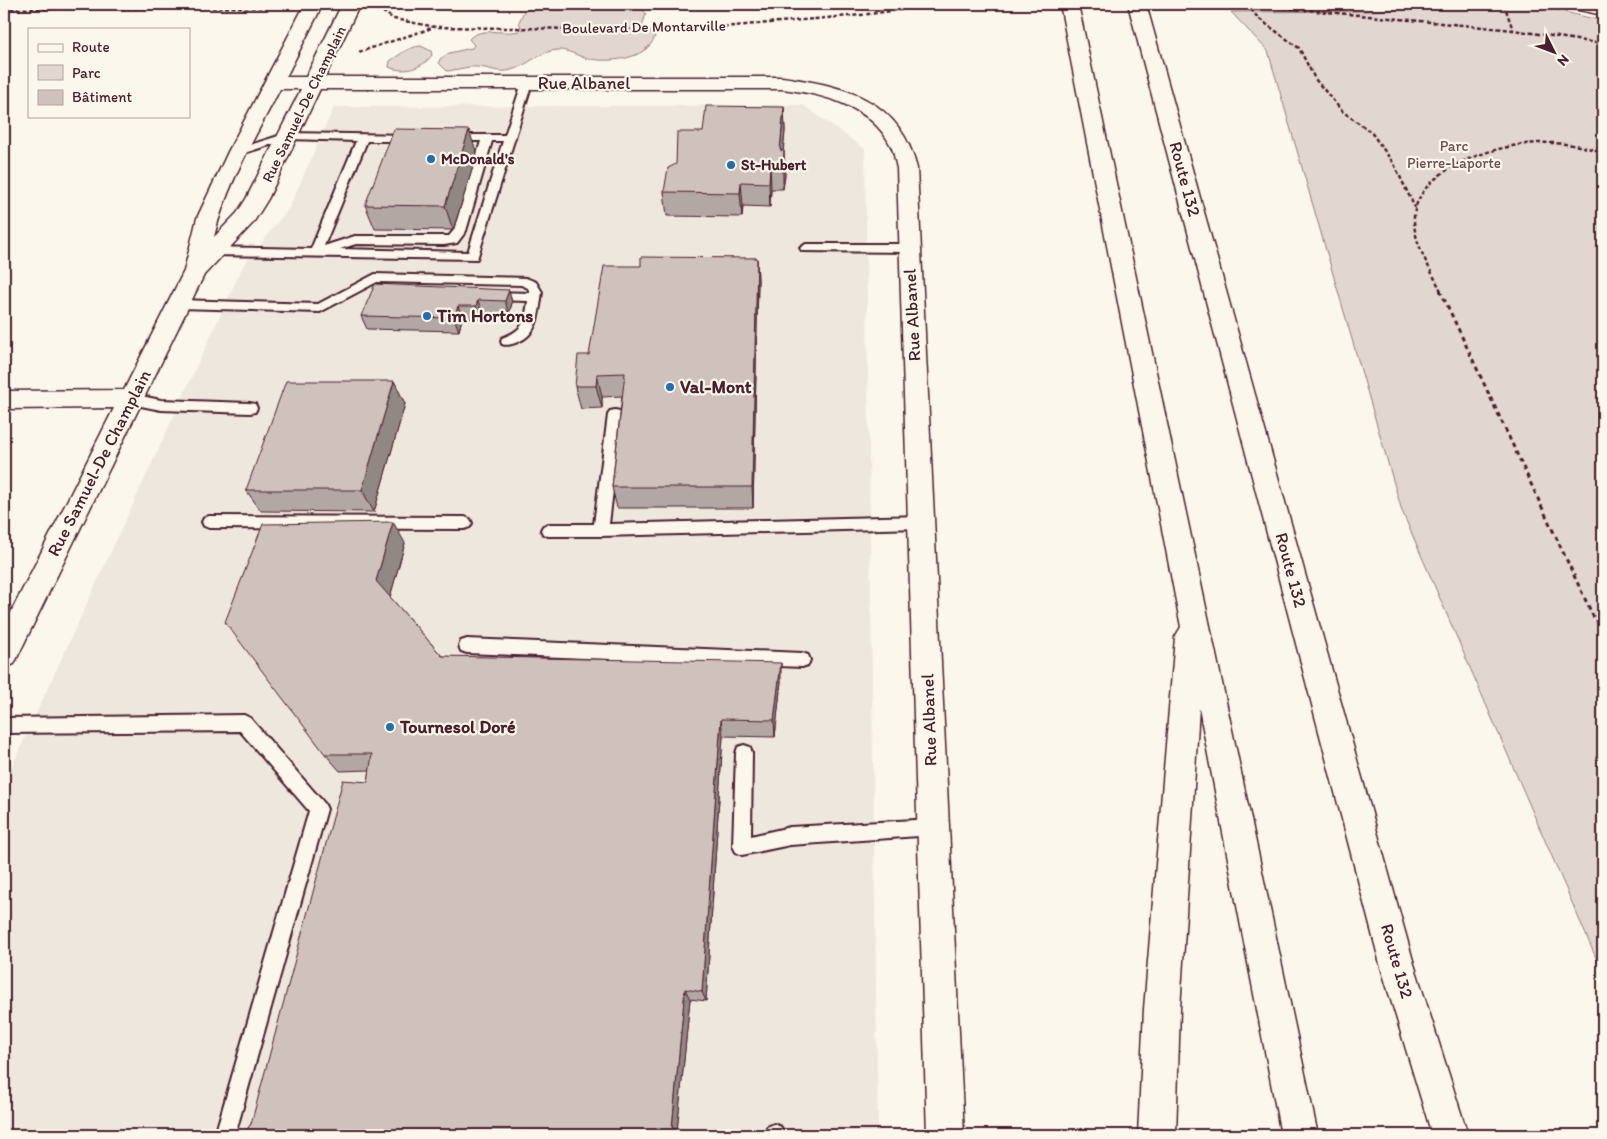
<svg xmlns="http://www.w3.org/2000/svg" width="1607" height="1139" viewBox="0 0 1607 1139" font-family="Itim,sans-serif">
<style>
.built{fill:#eee7de}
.green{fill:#e2d7d0;stroke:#967b7e}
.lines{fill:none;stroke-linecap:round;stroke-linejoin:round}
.lane-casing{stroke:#4a1f2b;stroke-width:4}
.street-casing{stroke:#4a1f2b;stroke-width:3}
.secondary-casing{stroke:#4a1f2b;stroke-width:3}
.highway-casing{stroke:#4a1f2b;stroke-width:3}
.path-far1{stroke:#4a1f2b;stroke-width:2.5;stroke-dasharray:4 2.5;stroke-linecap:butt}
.path{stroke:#4a1f2b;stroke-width:3;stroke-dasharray:4.5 4;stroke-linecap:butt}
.lane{fill:#fbf7ec;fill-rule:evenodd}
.street{fill:#fbf7ec;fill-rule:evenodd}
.secondary{fill:#fbf7ec;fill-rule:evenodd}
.highway{fill:#fbf7ec;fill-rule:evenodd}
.wall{fill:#b2a7a2;stroke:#4a1f2b}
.shaded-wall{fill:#918884;stroke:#4a1f2b}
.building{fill:#cfc2bc;stroke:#4a1f2b}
.poi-dot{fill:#1f6fb2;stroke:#fbf7ec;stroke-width:2}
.labels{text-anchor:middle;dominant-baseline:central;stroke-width:4.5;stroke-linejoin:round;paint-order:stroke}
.far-street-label{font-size:15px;fill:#4a1f2b;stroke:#fbf7ec}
.far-park-label{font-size:15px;fill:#704d54;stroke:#fbf7ec}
.far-poi-label{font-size:15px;font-weight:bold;fill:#4a1f2b;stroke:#fbf7ec;text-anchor:start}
.street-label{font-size:18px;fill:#4a1f2b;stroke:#fbf7ec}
.poi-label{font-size:18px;font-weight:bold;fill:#4a1f2b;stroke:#fbf7ec;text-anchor:start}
</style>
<rect width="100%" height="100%" fill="#fbf7ec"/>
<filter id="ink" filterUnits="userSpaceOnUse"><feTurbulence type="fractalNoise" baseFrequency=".02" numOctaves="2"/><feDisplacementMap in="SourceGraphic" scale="10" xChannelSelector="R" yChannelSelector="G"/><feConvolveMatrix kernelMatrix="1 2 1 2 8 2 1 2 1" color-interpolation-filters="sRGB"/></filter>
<g filter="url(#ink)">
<path class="built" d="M803 105 865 149 878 1135H4V783L243 266 289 208 334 107Z"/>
<g class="green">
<path d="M1471 4H1515L1543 7 1603 21V974L1402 511 1268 51 1231 12 1370 11Z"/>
<path d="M532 8 556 10 606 8 642 9 646 13 642 27 655 36C647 61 606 63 585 58 576 55 568 50 559 50 540 50 528 66 511 70 499 74 488 67 477 67 467 66 457 70 447 71L439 63 440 59 449 53 472 48 474 45 469 39C481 26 504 35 519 31L521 27 519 22 524 11Z"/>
<path d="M421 46 431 51 432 55C423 68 404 74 389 67L390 61C401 54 408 47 421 46Z"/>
</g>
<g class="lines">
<defs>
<g id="lane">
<path d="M527 80 532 83 477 259 206 255 200 251 206 247 311 249 356 141 289 139 238 155 232 152 234 150 288 133 411 135 416 138 411 141H367L324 246 355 236H449L454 230 481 141H452L447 138 452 135H505L522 83ZM492 141H503L468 252 340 249 356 244 444 245 457 243 466 231Z"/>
<path d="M806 244H909L915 248 909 252 802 251 800 248Z"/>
<path d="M375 274 526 278 536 282 542 292C539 311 539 334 518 342 512 344 508 346 502 344L501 341 502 338C524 330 525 322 528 301L492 300 486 296 492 292 530 293 528 288 521 285 377 282 320 312 178 308 172 304 178 300 318 304Z"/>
<path d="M131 394 161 400 250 403 255 404 257 408 255 412 250 413 161 410 126 403 124 399 126 395Z"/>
<path d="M615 410 620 411 622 415 609 524 921 516 926 518 928 522 926 526 921 528 601 536H548L543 534 541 530 543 526 548 524H594L608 415 610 411Z"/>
<path d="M209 516 465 517 470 519 472 523 470 527 465 529 209 528 204 526 202 522 204 518Z"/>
<path d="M467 639 802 653 808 655 810 660 808 665 802 667 467 653 461 651 459 646 461 641Z"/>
<path d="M244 715 250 718 324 803 327 809 235 1135H215L309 811 240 731 4 733V718Z"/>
<path d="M744 745 750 747 752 753 751 836 790 827 933 819 939 821 942 827 939 833 933 835 790 845 742 855 736 852 733 846 736 753 738 747Z"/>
<path d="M774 1124 781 1127 784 1135H764L767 1127Z"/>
</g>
<path id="street" d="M305 4H323L286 77H306L342 4H360L325 77H782C845 86 900 99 917 168L964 1135H927L897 168C895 161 894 152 891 146 871 105 822 94 782 89H320L268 199 253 223 204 275 14 664 4 668V626L114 408 4 409V391L124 390 184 271 197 218 228 152ZM280 89H301L246 199 237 213 214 237C226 185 256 136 280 89Z"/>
<path id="secondary" d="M1566 4 1603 5V15L1569 8Z"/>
<g id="highway">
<path d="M1060 4H1078L1318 1135H1281L1199 708 1180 1009 1176 1135H1138L1144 1009 1175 637 1181 627Z"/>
<path d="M1128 4H1146L1414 964 1468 1135H1432L1380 964Z"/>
</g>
</defs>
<use href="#lane" class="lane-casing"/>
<use href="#street" class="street-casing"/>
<use href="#secondary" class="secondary-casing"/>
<use href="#highway" class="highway-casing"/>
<g class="path-far1">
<path d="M1245 4 1513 30 1603 44"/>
<path d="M1247 4 1258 18 1299 48 1315 79 1342 111 1371 132 1394 164 1415 208"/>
<path d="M1504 4 1513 30"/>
<path d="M377 8 394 19 435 27 657 30 722 27 861 15 943 4"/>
<path d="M4 9 282 7"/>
<path d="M359 52 432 28"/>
<path d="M1441 291C1430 268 1413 243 1414 217 1417 167 1499 144 1539 143 1561 142 1582 146 1603 152"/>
</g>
<path class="path" d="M1440 290 1593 616 1603 628"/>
<use href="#lane" class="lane"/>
<use href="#street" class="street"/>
<use href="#secondary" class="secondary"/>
<use href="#highway" class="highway"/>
</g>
<g class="wall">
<path d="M784 107 785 131 783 150 785 175 783 189H771L770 207 743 206 742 217 667 216 664 192 703 132Z"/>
<path d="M477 154 453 230 375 229 365 205Z"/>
<path d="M757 258 758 281 753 508H617L612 487 622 396 602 397V408L581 409 575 386 589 355 641 266Z"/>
<path d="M509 290 512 303 509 314 482 313 480 319 462 318 459 331 367 329 361 316Z"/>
<path d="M394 381 405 404 374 512 261 511 246 490Z"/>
<path d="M405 543 390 597 442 656 781 681 775 737 723 736 706 1001 690 999 677 1129 708 1135H243L251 1124 368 782 370 770 340 771 325 754Z"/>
</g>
<g class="shaded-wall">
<path d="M784 107 785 131 782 165 780 150Z"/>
<path d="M469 130 477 154 453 230 445 206Z"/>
<path d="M784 151 785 175 783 189V165Z"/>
<path d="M770 165 771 189 770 207 769 183Z"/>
<path d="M741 182 743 206 742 217 740 193Z"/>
<path d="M757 258 758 281 753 508 752 487Z"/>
<path d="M509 290 512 303 509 314 505 301Z"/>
<path d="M478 300 482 313 480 319 476 306Z"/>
<path d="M458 306 462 318 459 331 454 318Z"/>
<path d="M597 374 602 397V408L596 386Z"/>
<path d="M394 381 405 404 374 512 362 490Z"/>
<path d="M393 522 405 543 389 601 376 581Z"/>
<path d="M781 663V681L775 737 774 720Z"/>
<path d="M721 719 723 736 706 1001 702 992Z"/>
<path d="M685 989 690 999 677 1132 672 1128Z"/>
</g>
<g class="building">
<path d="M706 106 784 107 780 150 784 151 783 165H770L769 183 741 182 740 193 664 192 668 168 676 164 677 132H703Z"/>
<path d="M394 129 469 130 445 206 365 205Z"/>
<path d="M641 257 757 258 752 487H612L625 373 597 374 596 386H575L578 355H589L604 266H641Z"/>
<path d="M375 284 509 290 505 301 478 300 476 306H458L454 318 361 316Z"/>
<path d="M286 381H394L362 490H246Z"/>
<path d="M393 522 376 581 442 656 781 663 774 720 721 719 702 992 685 989 672 1128 707 1135H243L251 1124 343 780 368 782 372 754H325L225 622 263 524Z"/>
</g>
</g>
<g class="poi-dot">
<circle cx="431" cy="159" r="5"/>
<circle cx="731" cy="165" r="5"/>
<circle cx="427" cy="316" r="5"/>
<circle cx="670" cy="387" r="5"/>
<circle cx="390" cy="727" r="5"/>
</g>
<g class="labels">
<g class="far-street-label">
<text transform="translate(644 27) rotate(-1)">Boulevard De Montarville</text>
<text transform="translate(304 104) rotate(-64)">Rue Samuel-De Champlain</text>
</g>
<g class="far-park-label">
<text x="1454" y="146">Parc<tspan x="1454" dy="17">Pierre-Laporte</tspan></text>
</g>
<g class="far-poi-label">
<text x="441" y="159">McDonald's</text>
<text x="741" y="165">St-Hubert</text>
</g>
<g class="street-label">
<text x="584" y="83">Rue Albanel</text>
<text transform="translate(1185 179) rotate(75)">Route 132</text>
<text transform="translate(912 315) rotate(-93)">Rue Albanel</text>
<text transform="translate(99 463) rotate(-63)">Rue Samuel-De Champlain</text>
<text transform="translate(1291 570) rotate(75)">Route 132</text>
<text transform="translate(929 720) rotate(-92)">Rue Albanel</text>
<text transform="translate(1397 961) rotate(74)">Route 132</text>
</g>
<g class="poi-label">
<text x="437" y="316">Tim Hortons</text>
<text x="680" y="387">Val-Mont</text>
<text x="400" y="727">Tournesol Doré</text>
</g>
</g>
<rect width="1607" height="1139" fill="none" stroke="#fbf7ec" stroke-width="20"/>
<rect x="10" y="10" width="1587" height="1119" fill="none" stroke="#4a1f2b" stroke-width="2" filter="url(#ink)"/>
<rect x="28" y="28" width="162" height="90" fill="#fbf7ec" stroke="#b4a19f"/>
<rect x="38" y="44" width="25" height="8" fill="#fbf7ec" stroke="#b4a19f"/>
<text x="72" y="52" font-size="15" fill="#4a1f2b">Route</text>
<rect x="38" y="65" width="25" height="15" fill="#e2d7d0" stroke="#b4a19f"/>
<text x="72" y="78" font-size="15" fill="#4a1f2b">Parc</text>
<rect x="38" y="90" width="25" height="15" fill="#cfc2bc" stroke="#b4a19f"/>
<text x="72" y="102" font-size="15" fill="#4a1f2b">Bâtiment</text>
<g transform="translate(1554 52) rotate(132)" stroke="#fbf7ec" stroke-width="4" paint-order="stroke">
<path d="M0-4L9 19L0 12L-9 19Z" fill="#4a1f2b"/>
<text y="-8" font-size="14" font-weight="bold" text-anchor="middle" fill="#4a1f2b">N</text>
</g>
</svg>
